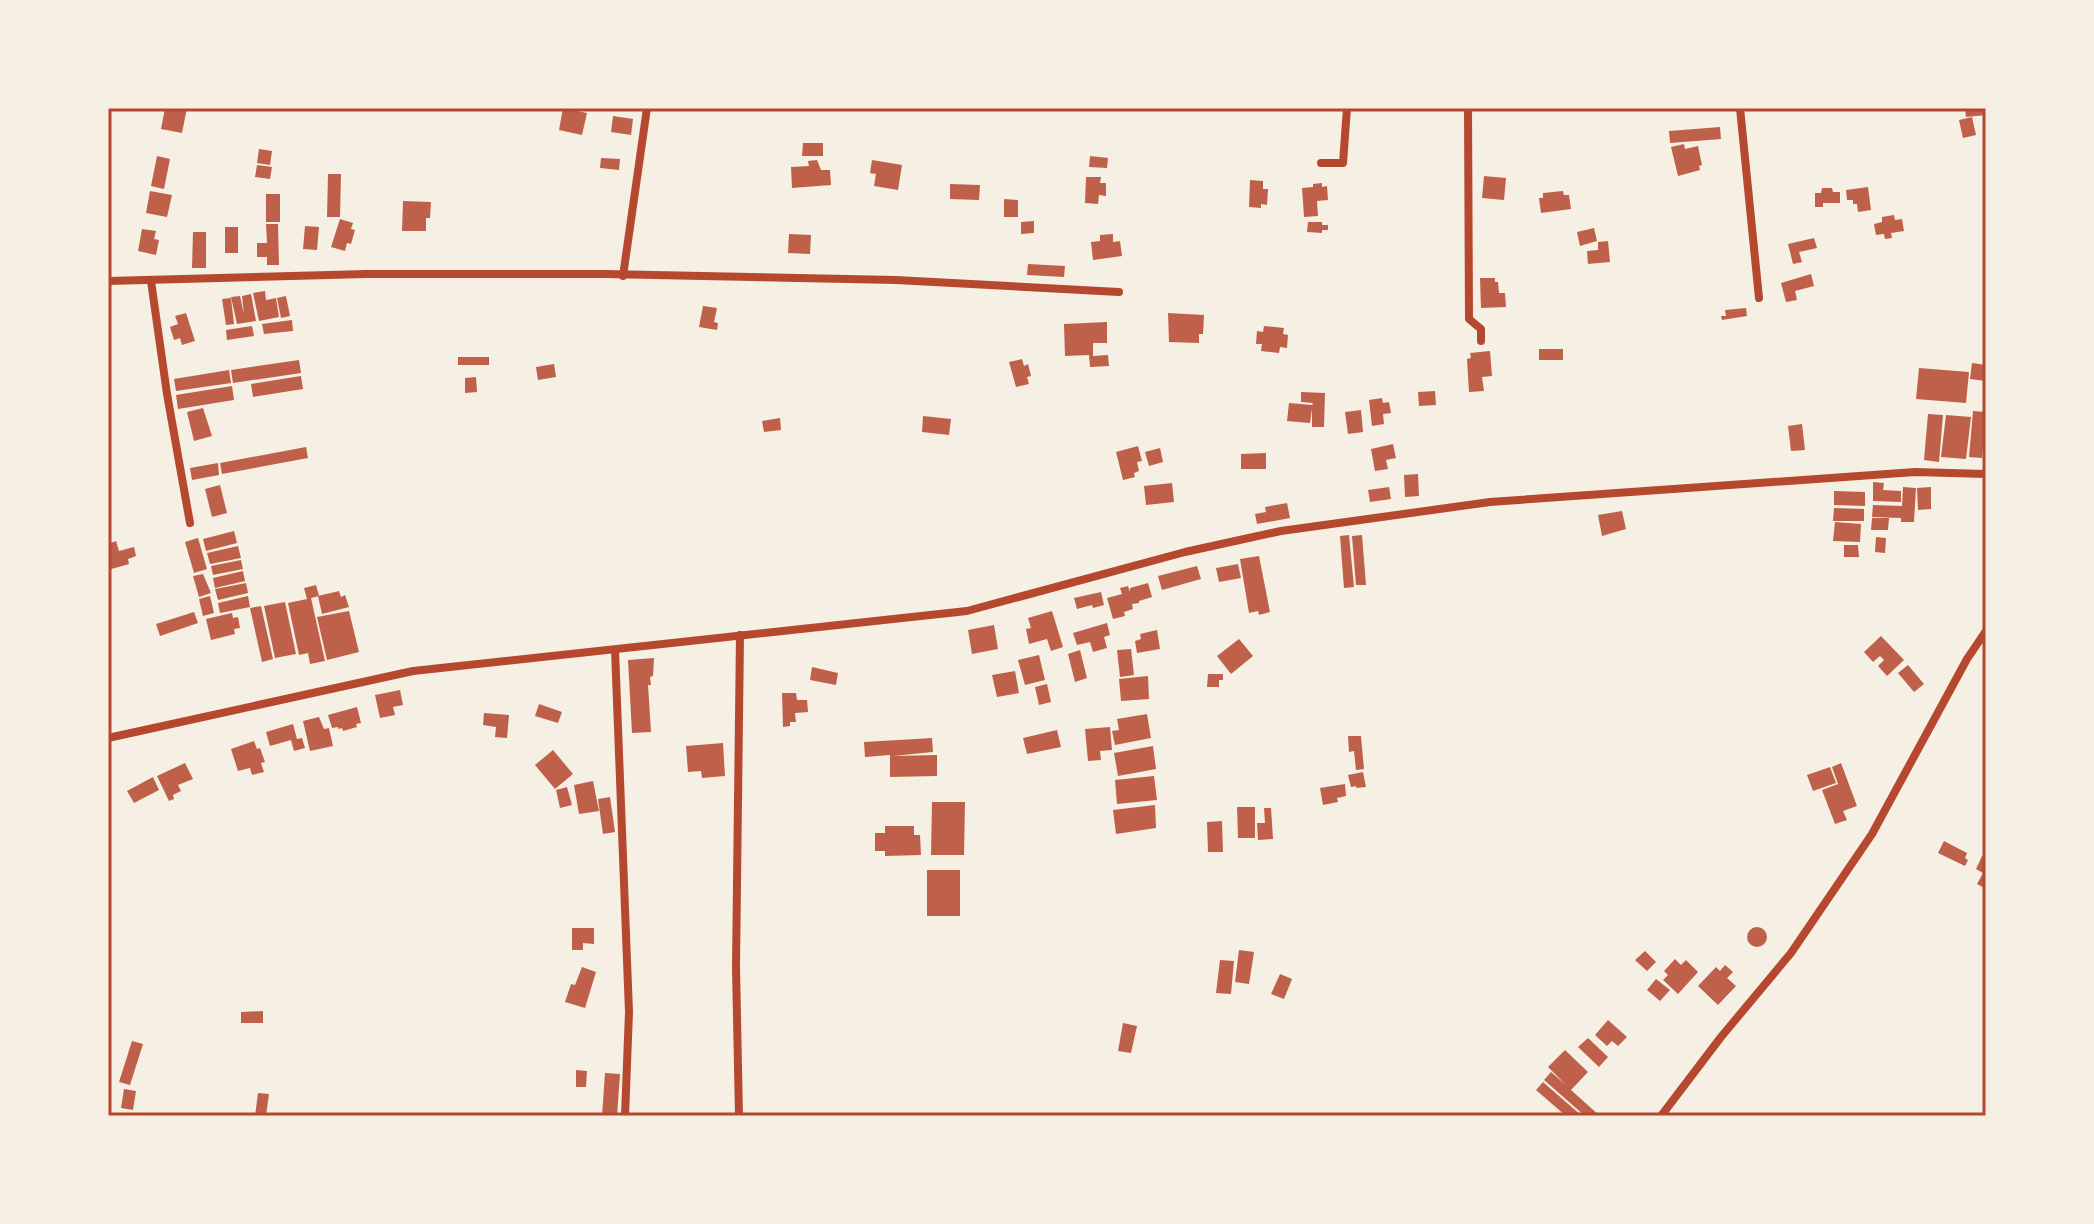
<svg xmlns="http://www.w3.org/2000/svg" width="2094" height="1224" viewBox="0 0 2094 1224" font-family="'Archivo Narrow',sans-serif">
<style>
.building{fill:#bf614a}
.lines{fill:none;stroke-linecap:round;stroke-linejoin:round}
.minor{stroke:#b5482f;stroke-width:8}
.neatline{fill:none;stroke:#b5482f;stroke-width:3}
</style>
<rect width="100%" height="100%" fill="#f6efe4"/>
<g class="building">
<path d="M165 108H187L182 133 161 129Z"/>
<path d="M563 108 587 113 582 135 559 130Z"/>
<path d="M1965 108H1986V115L1966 117Z"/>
<path d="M613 116 633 119 631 135 611 132Z"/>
<path d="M1972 117 1976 135 1963 138 1959 120Z"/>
<path d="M1720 127 1721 139 1670 143 1669 131Z"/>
<path d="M803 143H823V156H802Z"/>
<path d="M1684 144 1685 149 1698 146 1702 165 1699 166 1700 170 1678 176 1671 147Z"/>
<path d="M259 149 272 151 270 165 257 163Z"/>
<path d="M157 156 170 159 164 189 151 186Z"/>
<path d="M1090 156 1108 158 1107 168 1089 167Z"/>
<path d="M601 158 620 159 619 170 600 168Z"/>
<path d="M817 160 821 170H830L831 185 792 188 791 167 809 166 808 161Z"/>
<path d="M872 160 902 165 898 190 874 186 876 174 870 173Z"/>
<path d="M257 165 272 167 270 179 255 177Z"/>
<path d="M328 174H341L340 217H327Z"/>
<path d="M1484 176 1506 178 1504 200 1482 198Z"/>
<path d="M1086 177H1101L1100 183H1106V196L1099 195 1098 204 1085 203Z"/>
<path d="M1250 180 1263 181V189H1268L1267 205 1261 204V208L1249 207Z"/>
<path d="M1322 183V187L1327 186 1328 200 1317 201 1318 216 1304 217 1302 188 1313 187V184Z"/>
<path d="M950 184 980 185 979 200 950 199Z"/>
<path d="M1868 187 1871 210 1858 212 1857 204H1853V200H1847L1846 190Z"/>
<path d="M1822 188H1832L1833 192H1840V203H1823V207H1815V193H1821Z"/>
<path d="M150 191 172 195 167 217 146 213Z"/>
<path d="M1563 191 1564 195H1569L1571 209 1541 213 1539 198H1543V193Z"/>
<rect x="266" y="194" width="14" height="28"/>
<path d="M1004 199 1018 200V217H1004Z"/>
<path d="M403 201 431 202 430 218H426V231H402Z"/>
<path d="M1894 215 1895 220 1902 219 1904 231 1891 233 1892 238 1885 239 1884 234 1876 235 1874 224 1882 222V217Z"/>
<path d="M340 219 353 223 351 229 355 230 351 244 347 243 345 251 331 247Z"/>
<path d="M1034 221V233L1021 234V222Z"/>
<path d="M1308 222H1322V225H1328V230H1322V233L1307 232Z"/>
<path d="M266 224H278L279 265H267V257H257V243H267Z"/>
<path d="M305 226 319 227 317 250 303 249Z"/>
<rect x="225" y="227" width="13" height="26"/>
<path d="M1594 228 1597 241 1580 246 1577 232Z"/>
<path d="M142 229 156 231 154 239 159 240 156 255 138 251Z"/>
<path d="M193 232H206V268H192Z"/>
<path d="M789 234 811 235 810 254 788 253Z"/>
<path d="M1113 234V242L1120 241 1122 256 1093 260 1091 242 1100 241V235Z"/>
<path d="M1814 238 1817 248 1799 252 1802 262 1793 264 1788 244Z"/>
<path d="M1608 241 1610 262 1588 264 1587 251 1598 250V242Z"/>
<path d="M1028 264 1065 266 1064 277 1027 275Z"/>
<path d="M1811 274 1814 286 1795 291 1797 300 1786 302 1781 283Z"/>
<path d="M1480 278H1495V282H1498L1499 293H1505L1506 307 1481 308Z"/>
<path d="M265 291 266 300 276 298 279 317 259 321 253 293Z"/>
<path d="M251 294 256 321 237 324 231 297 240 296 244 314 242 296Z"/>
<path d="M286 296 290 316 281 318 277 298Z"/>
<path d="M231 298 234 324 226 325 222 299Z"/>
<path d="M703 306 717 308 714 322 718 323 717 330 699 327Z"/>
<path d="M1746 308 1747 316 1722 320 1721 316H1726L1725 310Z"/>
<path d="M186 313 195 341 182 345 180 338 174 340 170 327 178 324 175 316Z"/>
<path d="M1168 313 1204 315 1203 334H1199V343L1169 342Z"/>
<path d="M292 320 293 331 264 334 262 324Z"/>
<path d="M1107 322V343H1093V356L1108 355 1109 366 1090 367 1089 355 1065 356 1064 324Z"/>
<path d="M252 326 254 336 227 340 226 330Z"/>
<path d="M1264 326 1284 328 1283 334 1288 335 1287 348 1280 347 1279 353 1261 351 1262 344H1256L1257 331 1263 332Z"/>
<rect x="1539" y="349" width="24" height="11"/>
<path d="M1490 351 1492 376 1482 377 1484 391 1469 392 1467 359 1471 358 1470 353Z"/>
<rect x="458" y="357" width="31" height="8"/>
<path d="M1022 359 1024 366 1028 364 1031 376 1027 377 1029 384 1016 387 1009 362Z"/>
<path d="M299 360 301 373 233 383 231 370Z"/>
<path d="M1972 363 1986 365V381L1970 379Z"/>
<path d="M554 364 556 377 538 380 536 367Z"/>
<path d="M1919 368 1969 372 1966 403 1916 399Z"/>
<path d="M229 370 231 383 176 391 174 379Z"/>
<path d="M301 376 303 389 253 397 251 384Z"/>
<path d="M476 377 477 392 465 393V378Z"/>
<path d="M232 386 234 400 178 409 176 395Z"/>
<path d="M1435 391 1436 405 1419 406 1418 392Z"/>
<path d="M1301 392 1325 393 1324 427H1312V409L1310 423 1287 421 1289 403 1312 405 1313 403 1301 402Z"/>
<path d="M1382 398 1383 403 1389 402 1391 413 1383 414 1384 424 1372 426 1369 400Z"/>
<path d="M203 408 212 436 194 441 187 412Z"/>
<path d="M1361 410 1363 432 1348 434 1345 412Z"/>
<path d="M1973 411 1986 412 1982 458 1969 457Z"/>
<path d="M1928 414 1943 415 1939 462 1924 460Z"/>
<path d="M1946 415 1971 417 1966 459 1941 457Z"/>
<path d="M923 416 951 419 949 435 922 432Z"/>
<path d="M780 418 781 430 764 432 762 421Z"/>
<path d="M1802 424 1805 450 1791 451 1788 426Z"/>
<path d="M1393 444 1396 458 1386 460 1388 469 1375 471 1371 449Z"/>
<path d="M1138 446 1142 461 1137 462 1139 471 1134 473 1135 477 1123 480 1116 452Z"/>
<path d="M306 447 308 458 222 474 220 463Z"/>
<path d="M1160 448 1163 462 1149 466 1145 452Z"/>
<path d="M1266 453V469H1241V454Z"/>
<path d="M218 463 219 475 192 480 190 468Z"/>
<path d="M1418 474 1419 496 1405 497 1404 475Z"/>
<path d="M1873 482 1884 483 1883 490 1901 491V502L1873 501Z"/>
<path d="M1172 483 1174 502 1146 505 1144 486Z"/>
<path d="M220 485 227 513 212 517 205 489Z"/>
<path d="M1389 487 1391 499 1370 502 1368 490Z"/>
<path d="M1903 487 1916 488 1914 522H1901V518L1872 517 1873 505 1902 506Z"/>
<path d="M1931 487V509L1918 510 1917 488Z"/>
<path d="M1834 491 1865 492V506L1834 505Z"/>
<path d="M1287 503 1290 518 1257 524 1255 514 1266 512 1265 507Z"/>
<path d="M1834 508 1864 509V521H1833Z"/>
<path d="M1622 511 1626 529 1602 536 1598 515Z"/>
<path d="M1872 518H1889L1888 530H1871Z"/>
<path d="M1835 522 1861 524 1860 542 1833 541Z"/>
<path d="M234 531 237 543 206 551 203 539Z"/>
<path d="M1349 535 1354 587 1344 588 1340 536Z"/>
<path d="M1362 535 1366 585H1356L1352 536Z"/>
<path d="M1876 537 1886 538 1885 553 1875 552Z"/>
<path d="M198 538 207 569 194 573 185 542Z"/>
<path d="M116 541 119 551 134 547 136 556 128 559 129 564 108 570V544Z"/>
<path d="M1844 545H1858L1859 557H1844Z"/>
<path d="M238 546 241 558 210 564 207 553Z"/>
<path d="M1259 556 1270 612 1259 615 1258 611 1249 613 1240 559Z"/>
<path d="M241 560 243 569 213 575 211 566Z"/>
<path d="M1238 564 1241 578 1219 582 1216 568Z"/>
<path d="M1197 566 1201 579 1162 590 1158 576Z"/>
<path d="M243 571 245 581 215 588 213 578Z"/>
<path d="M203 574 211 593 199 597 193 576Z"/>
<path d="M246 583 248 593 218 600 215 589Z"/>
<path d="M1148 583 1152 597 1139 601V603L1132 604 1133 609 1124 612 1125 616 1113 619 1107 598 1122 594 1120 588 1128 586 1130 592V588Z"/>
<path d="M316 585 319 596 311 598 325 661 310 664 308 653 299 655 288 603 307 599 304 588Z"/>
<path d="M339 591 341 597 345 595 349 607 322 614 318 596Z"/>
<path d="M1101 592 1104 605 1093 608 1092 605 1077 609 1074 598Z"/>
<path d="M210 596 214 613 203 616 199 599Z"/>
<path d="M248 596 250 607 220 613 218 603Z"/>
<path d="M285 602 296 654 275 658 264 606Z"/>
<path d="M261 606 273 659 262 662 250 608Z"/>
<path d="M349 611 359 652 327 660 317 617Z"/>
<path d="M1052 611 1063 647 1051 651 1047 639 1029 644 1026 629 1031 628 1028 618Z"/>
<path d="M194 612 198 623 160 636 156 624Z"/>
<path d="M232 613 233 618 238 617 240 628 234 629 235 634 211 640 206 619Z"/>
<path d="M1107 623 1110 635 1104 637 1107 648 1093 652 1090 642 1077 645 1073 633Z"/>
<path d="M994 625 998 649 972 654 968 630Z"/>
<path d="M1157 630 1160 649 1137 653 1135 641 1141 639 1140 634Z"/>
<path d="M1881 636 1904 660 1887 676 1878 666 1884 660 1880 656 1873 662 1864 652Z"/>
<path d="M1239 639 1253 656 1231 674 1217 656Z"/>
<path d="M1131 649 1134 675 1120 677 1117 650Z"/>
<path d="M1080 650 1087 678 1075 682 1068 654Z"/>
<path d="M1039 655 1045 680 1025 685 1018 660Z"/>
<path d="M654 658 653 676 650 677 651 685H648L651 732 632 733 628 660Z"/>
<path d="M1908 665 1924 684 1914 692 1898 673Z"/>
<path d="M812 667 838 673 836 685 810 680Z"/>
<path d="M1015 671 1019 693 997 697 992 675Z"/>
<path d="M1208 674H1223V680H1219V687H1207Z"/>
<path d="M1148 676 1149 699 1121 701 1119 679Z"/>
<path d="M1047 684 1051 702 1039 705 1035 687Z"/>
<path d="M400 690 403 705 393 707 395 715 380 718 375 695Z"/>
<path d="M782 693H796L797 700H807L808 712 795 713 796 722H790V726L783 727Z"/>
<path d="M539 704 562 712 558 723 535 716Z"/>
<path d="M357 707 361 723 356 724 357 727 343 731 342 728 338 729V727L332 728 328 715Z"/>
<path d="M484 713 509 715 507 738 495 737 496 727 483 725Z"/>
<path d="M1147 714 1151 738 1115 745 1112 731 1119 730 1117 719Z"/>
<path d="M319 717 324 729 329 728 333 746 310 751 303 721Z"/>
<path d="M293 724 297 739 302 738 305 748 294 751 291 740 270 746 266 732Z"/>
<path d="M1110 727 1112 750 1100 751 1101 760 1088 761 1085 729Z"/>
<path d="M1057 730 1061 747 1027 754 1023 738Z"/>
<path d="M1348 736H1361L1364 769 1356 770 1354 751 1349 752Z"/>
<path d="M932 738 933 752 893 756 937 755V776L890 777V755L865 757 864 742Z"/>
<path d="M254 741 257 749 260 748 265 762 261 763 264 772 252 775 250 768 238 771 231 749Z"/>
<path d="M723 743 725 776 702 778 701 771 688 772 686 746Z"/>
<path d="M1153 746 1156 769 1118 776 1114 753Z"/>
<path d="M553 750 573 774 555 789 535 765Z"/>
<path d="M185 763 193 779 178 785 181 791 173 795 174 799 169 801 157 776Z"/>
<path d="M1841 763 1857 806 1843 811 1847 820 1835 824 1822 790 1838 784 1832 767Z"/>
<path d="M1830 767 1836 783 1813 791 1807 775Z"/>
<path d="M1363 772 1366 787 1356 788V786L1351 787 1348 775Z"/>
<path d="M1154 776 1157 800 1117 804 1115 780Z"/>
<path d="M153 777 159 790 134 803 127 791Z"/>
<path d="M593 781 599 811 579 814 574 785Z"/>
<path d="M1345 784 1346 796 1337 798 1338 802 1323 805 1320 788Z"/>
<path d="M567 787 572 805 560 808 556 790Z"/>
<path d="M610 797 615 832 603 834 598 799Z"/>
<path d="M932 802H965L964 855H931Z"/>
<path d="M1155 805 1156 828 1116 834 1113 810Z"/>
<path d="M1237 807H1255V838H1238Z"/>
<path d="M1264 808H1271L1273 839 1258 840 1257 823H1265Z"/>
<path d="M1222 821 1223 852H1208L1207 822Z"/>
<path d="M885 826H914V835H920L921 855 885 856V851H875V833H885Z"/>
<path d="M1944 841 1967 853 1965 858 1968 860 1965 866 1938 853Z"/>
<path d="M1982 856 1986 858V889L1977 884 1983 873 1976 869Z"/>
<rect x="927" y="870" width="33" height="46"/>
<circle cx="1757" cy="937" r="10"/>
<path d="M572 928H594V944L583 943V950H572Z"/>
<path d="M1239 950 1254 952 1249 984 1235 982Z"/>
<path d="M1645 951 1656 962 1647 971 1635 960Z"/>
<path d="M1675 959 1681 965 1686 960 1698 972 1678 994 1663 980 1668 975 1664 971Z"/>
<path d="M1220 960 1234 961 1231 994 1216 993Z"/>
<path d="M1725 965 1733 972 1727 978 1736 986 1718 1005 1698 986 1716 967 1720 971Z"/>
<path d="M582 967 596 972 585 1008 565 1002 571 984 575 985Z"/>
<path d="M1280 974 1292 979 1284 999 1271 994Z"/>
<path d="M1656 979 1670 990 1660 1001 1647 990Z"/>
<path d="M263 1011V1023H241V1012Z"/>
<path d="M1608 1020 1627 1037 1618 1046 1612 1041 1607 1046 1595 1035Z"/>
<path d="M1123 1023 1137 1026 1131 1053 1118 1051Z"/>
<path d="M1588 1038 1608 1057 1599 1067 1578 1047Z"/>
<path d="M132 1041 143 1044 130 1085 119 1082Z"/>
<path d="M1565 1050 1588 1072 1571 1090 1600 1116H1585L1544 1080 1551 1072 1566 1085 1548 1067Z"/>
<path d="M576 1070 587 1071 586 1087H576Z"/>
<path d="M605 1073 620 1074 617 1116H602Z"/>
<path d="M1543 1082 1582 1116H1566L1536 1090Z"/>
<path d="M124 1089 136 1091 133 1110 121 1108Z"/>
<path d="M258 1093 269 1094 266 1116H255Z"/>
</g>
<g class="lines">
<g class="minor">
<path d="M1468 108 1469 319 1481 329V341"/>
<path d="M1740 108 1759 298"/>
<path d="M1321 163H1343L1347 108"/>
<path d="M623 276 647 108"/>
<path d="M108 281 366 274H605L896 280 1119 292"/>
<path d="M151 281 167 394 190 523"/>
<path d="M615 650 629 1012 625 1116"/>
<path d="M108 738 413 671 967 611 1185 552 1281 531 1490 502 1915 472 1986 474"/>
<path d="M739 1116 736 967 740 635"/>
<path d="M1661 1116 1721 1037 1791 953 1872 834 1967 659 1986 631"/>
</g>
</g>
<rect width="2094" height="1224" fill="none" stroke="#f6efe4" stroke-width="220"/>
<rect x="110" y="110" width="1874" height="1004" class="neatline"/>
</svg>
